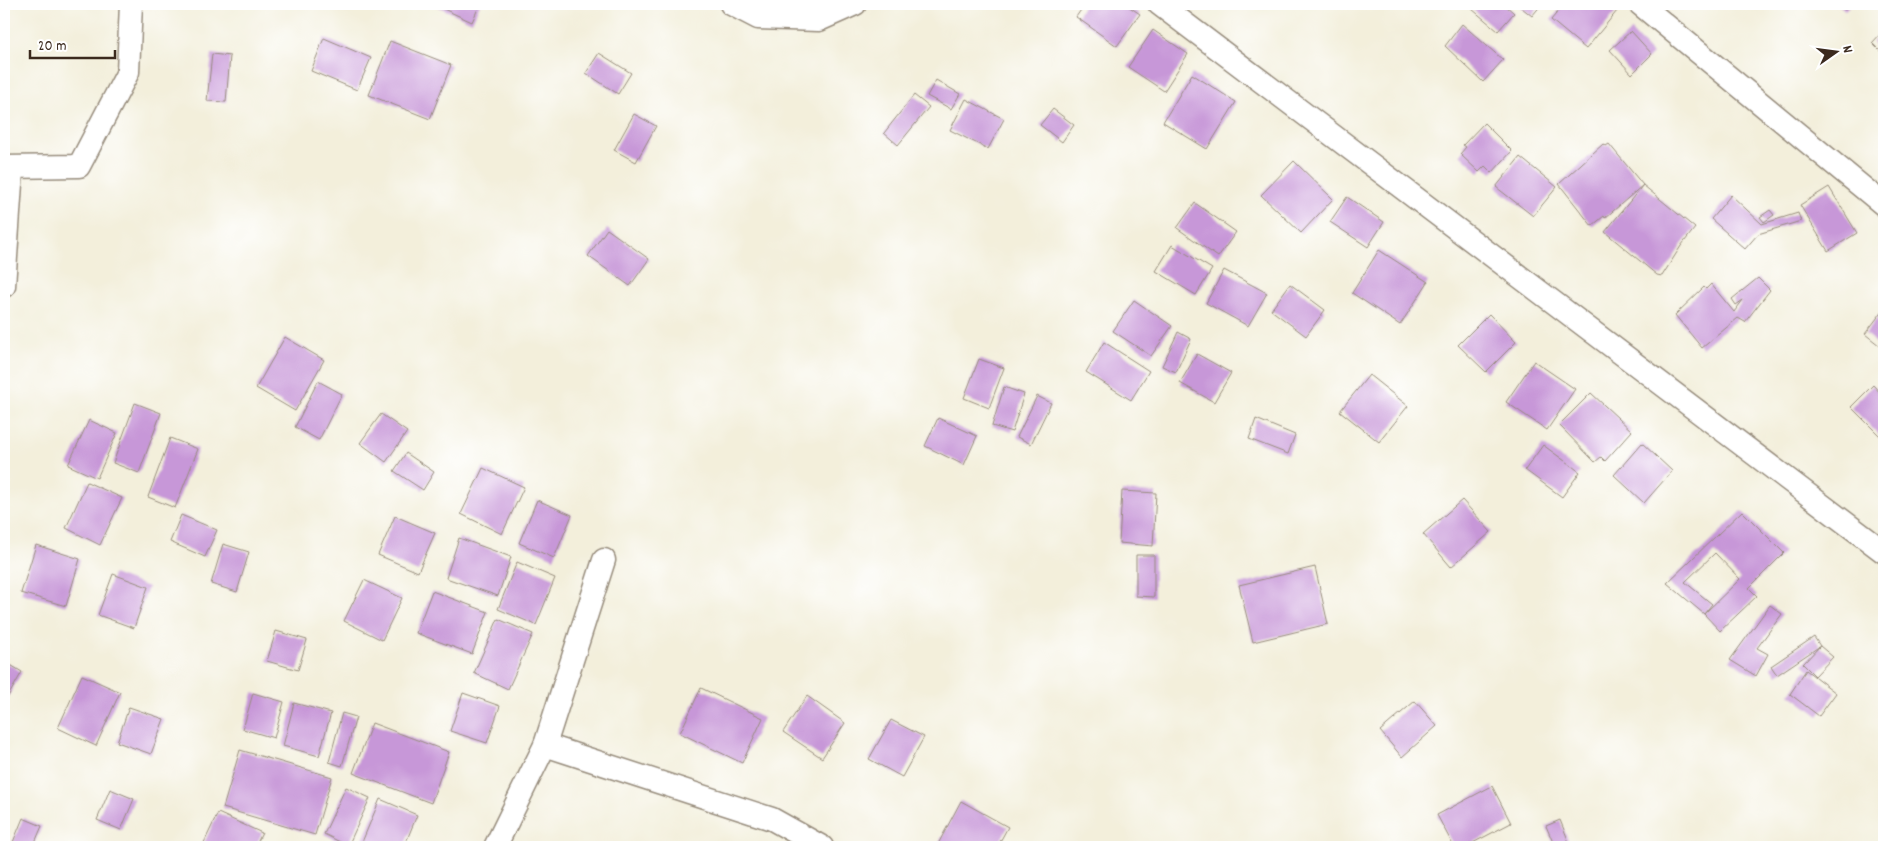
<svg xmlns="http://www.w3.org/2000/svg" width="1888" height="851" viewBox="0 0 1888 851" font-family="Dekko,sans-serif">
<style>
.building{fill:#c797d8}
.lines{fill:none;stroke-linecap:round;stroke-linejoin:round}
.street-casing{stroke:#978c7c;stroke-width:25}
.street{stroke:#fff;stroke-width:22}
</style>
<rect width="100%" height="100%" fill="#fff"/>
<filter id="ink" filterUnits="userSpaceOnUse"><feTurbulence type="fractalNoise" baseFrequency=".02" numOctaves="2"/><feDisplacementMap in="SourceGraphic" scale="10" xChannelSelector="R" yChannelSelector="G"/><feConvolveMatrix kernelMatrix="1 2 1 2 8 2 1 2 1" color-interpolation-filters="sRGB"/></filter>
<filter id="wash" filterUnits="userSpaceOnUse"><feTurbulence type="fractalNoise" baseFrequency=".0096" numOctaves="4" result="noise"/><feDisplacementMap in="SourceGraphic" scale="20" xChannelSelector="R" yChannelSelector="G"/><feGaussianBlur stdDeviation="1.12" result="paint"/><feColorMatrix in="noise" values="0 0 0 0 0 0 0 0 0 0 0 0 0 0 0 0 0 1.4 0 .05"/><feComposite in="paint" operator="in"/></filter>
<g filter="url(#wash)">
<rect width="100%" height="100%" fill="#f3efdb"/>
<g id="blocks">
<g class="building">
<path d="M438 4H480L472 22 437 6Z"/>
<path d="M1085 4H1125L1140 14 1117 46 1076 17Z"/>
<path d="M1477 4H1504L1514 13 1498 31 1472 9Z"/>
<path d="M1517 4H1542L1532 16Z"/>
<path d="M1564 4H1608L1617 11 1586 49 1551 20Z"/>
<path d="M1838 4H1851L1845 10Z"/>
<path d="M1462 24 1503 60 1483 82 1445 46Z"/>
<path d="M1153 30 1188 54 1164 91 1128 67Z"/>
<path d="M1884 30V55L1872 43Z"/>
<path d="M1631 31 1652 54 1632 74 1610 50Z"/>
<path d="M324 38 371 58 357 90 311 71Z"/>
<path d="M390 41 451 65 430 119 369 95Z"/>
<path d="M599 53 631 73 618 94 586 73Z"/>
<path d="M212 54 230 56 226 102 207 101Z"/>
<path d="M1192 74 1236 102 1207 149 1163 122Z"/>
<path d="M936 80 960 94 951 109 927 96Z"/>
<path d="M914 95 929 107 898 145 884 133Z"/>
<path d="M966 99 1004 119 988 149 950 130Z"/>
<path d="M1053 109 1074 125 1062 142 1040 125Z"/>
<path d="M634 114 656 126 636 162 614 150Z"/>
<path d="M1484 123 1512 151 1492 173 1485 166 1479 172 1460 154 1466 147 1463 145Z"/>
<path d="M1603 144 1606 146 1609 144 1643 185 1605 218 1604 216 1592 226 1559 184Z"/>
<path d="M1520 157 1557 187 1533 216 1496 187Z"/>
<path d="M1294 161 1333 199 1301 233 1261 195Z"/>
<path d="M1643 185 1695 228 1681 246 1662 276 1657 275 1605 232Z"/>
<path d="M1829 187 1857 233 1828 251 1800 205Z"/>
<path d="M1731 195 1762 224 1798 213 1801 221 1758 234 1745 249 1711 219Z"/>
<path d="M1347 197 1384 222 1368 247 1330 222Z"/>
<path d="M1195 203 1236 232 1218 257 1177 228Z"/>
<path d="M1770 210 1774 215 1764 222 1760 217Z"/>
<path d="M607 229 649 259 630 286 588 256Z"/>
<path d="M1172 245 1212 269 1196 295 1156 271Z"/>
<path d="M1379 250 1428 282 1400 325 1352 293Z"/>
<path d="M1224 270 1267 293 1248 326 1206 303Z"/>
<path d="M1758 278 1770 290 1745 322 1738 318 1702 348 1675 315 1704 287 1706 289 1711 284 1734 312 1743 300 1736 305 1732 299Z"/>
<path d="M1290 284 1325 310 1306 336 1271 310Z"/>
<path d="M1134 300 1172 326 1151 356 1113 331Z"/>
<path d="M1884 309V349L1865 334Z"/>
<path d="M1489 314 1516 342 1486 372 1458 345Z"/>
<path d="M1178 332 1191 339 1176 372 1162 366Z"/>
<path d="M285 337 324 360 295 411 256 388Z"/>
<path d="M1104 342 1149 371 1131 400 1086 372Z"/>
<path d="M1197 354 1231 373 1214 402 1180 383Z"/>
<path d="M979 359 1004 368 989 408 964 398Z"/>
<path d="M1534 361 1575 389 1547 430 1506 402Z"/>
<path d="M1369 375 1408 406 1379 442 1340 411Z"/>
<path d="M318 381 342 394 319 440 295 427Z"/>
<path d="M1873 385 1884 397V431L1880 436 1851 407Z"/>
<path d="M1004 387 1024 394 1012 432 992 426Z"/>
<path d="M1591 393 1632 431 1605 461 1601 457 1595 462 1559 425Z"/>
<path d="M1037 396 1051 403 1031 444 1017 437Z"/>
<path d="M135 403 161 413 139 473 113 463Z"/>
<path d="M381 414 407 432 386 462 360 443Z"/>
<path d="M938 418 977 436 964 465 925 446Z"/>
<path d="M1256 419 1295 435 1288 454 1249 439Z"/>
<path d="M89 420 117 433 97 478 68 465Z"/>
<path d="M170 438 198 449 175 508 148 497Z"/>
<path d="M1642 443 1672 471 1644 503 1614 475Z"/>
<path d="M1543 445 1580 472 1562 497 1525 470Z"/>
<path d="M406 453 434 472 423 490 394 471Z"/>
<path d="M483 468 524 487 502 534 461 514Z"/>
<path d="M87 482 122 498 100 545 66 528Z"/>
<path d="M1122 491 1156 493 1153 546 1119 543Z"/>
<path d="M537 500 572 515 554 558 519 543Z"/>
<path d="M1462 500 1491 532 1451 567 1423 534Z"/>
<path d="M1742 511 1784 553 1749 588 1757 596 1720 631 1704 614 1740 579 1715 553 1685 582 1712 604 1704 614 1667 583Z"/>
<path d="M181 515 217 530 205 557 170 542Z"/>
<path d="M395 516 435 533 418 572 378 555Z"/>
<path d="M459 538 511 557 498 596 446 578Z"/>
<path d="M223 544 249 552 237 592 211 584Z"/>
<path d="M36 545 80 559 66 606 21 593Z"/>
<path d="M1136 555H1154V597L1136 596Z"/>
<path d="M517 562 555 578 536 625 498 609Z"/>
<path d="M1315 567 1328 624 1253 642 1239 585Z"/>
<path d="M113 574 148 587 134 628 98 615Z"/>
<path d="M364 580 402 598 382 640 344 621Z"/>
<path d="M432 591 488 612 472 654 416 633Z"/>
<path d="M1770 605 1782 614 1757 648 1768 654 1756 676 1730 660Z"/>
<path d="M498 619 533 634 508 689 474 673Z"/>
<path d="M276 631 307 640 298 670 267 661Z"/>
<path d="M1814 637 1820 646 1777 675 1771 666Z"/>
<path d="M1820 646 1833 657 1815 676 1803 664Z"/>
<path d="M4 661 22 672 6 700 4 699Z"/>
<path d="M1806 670 1836 693 1819 716 1790 694Z"/>
<path d="M82 675 120 692 96 746 58 728Z"/>
<path d="M701 688 763 718 742 763 680 733Z"/>
<path d="M253 693 284 702 274 738 243 729Z"/>
<path d="M463 693 500 706 487 743 450 731Z"/>
<path d="M807 696 845 723 822 758 783 732Z"/>
<path d="M1415 701 1437 726 1402 757 1380 731Z"/>
<path d="M294 703 331 713 319 756 283 746Z"/>
<path d="M129 707 164 719 151 754 117 742Z"/>
<path d="M342 713 356 717 342 766 329 762Z"/>
<path d="M891 720 924 737 902 777 869 759Z"/>
<path d="M372 723 449 752 431 803 353 773Z"/>
<path d="M240 750 332 777 315 835 223 808Z"/>
<path d="M1492 786 1511 823 1465 847H1454L1437 815Z"/>
<path d="M346 787 370 798 348 846 324 834Z"/>
<path d="M110 789 134 799 121 830 97 820Z"/>
<path d="M380 799 417 815 404 847H360Z"/>
<path d="M961 801 1008 827 997 847 937 846Z"/>
<path d="M218 813 262 833 255 847H202Z"/>
<path d="M23 818 42 826 33 847H11Z"/>
<path d="M1560 820 1571 847H1555L1546 826Z"/>
</g>
</g>
</g>
<g filter="url(#ink)">
<use href="#blocks" fill-opacity="0" stroke="#978c7c" stroke-width="1"/>
<g class="lines">
<defs>
<g id="street">
<path d="M731 4 758 18 819 20 855 4"/>
<path d="M1159 4 1884 552"/>
<path d="M1640 4 1884 205"/>
<path d="M4 167 79 166 128 72 131 4"/>
<path d="M4 286 12 169"/>
<path d="M545 745 772 819 822 847"/>
<path d="M495 847 545 745 604 560"/>
</g>
</defs>
<use href="#street" class="street-casing"/>
<use href="#street" class="street"/>
</g>
</g>
<rect width="1888" height="851" fill="none" stroke="#fff" stroke-width="20"/>
<g transform="translate(1836 52) rotate(76)" stroke="#ffffff" stroke-width="4" paint-order="stroke">
<path d="M0-4L9 19L0 12L-9 19Z" fill="#3b2a1e"/>
<text y="-8" font-size="14" font-weight="bold" text-anchor="middle" fill="#3b2a1e">N</text>
</g>
<path d="M30 50v8h85v-8" fill="none" stroke="#3b2a1e" stroke-width="2.5"/>
<text x="38" y="50" font-size="15" fill="#3b2a1e" stroke="#ffffff" stroke-width="4" paint-order="stroke">20 m</text>
</svg>
